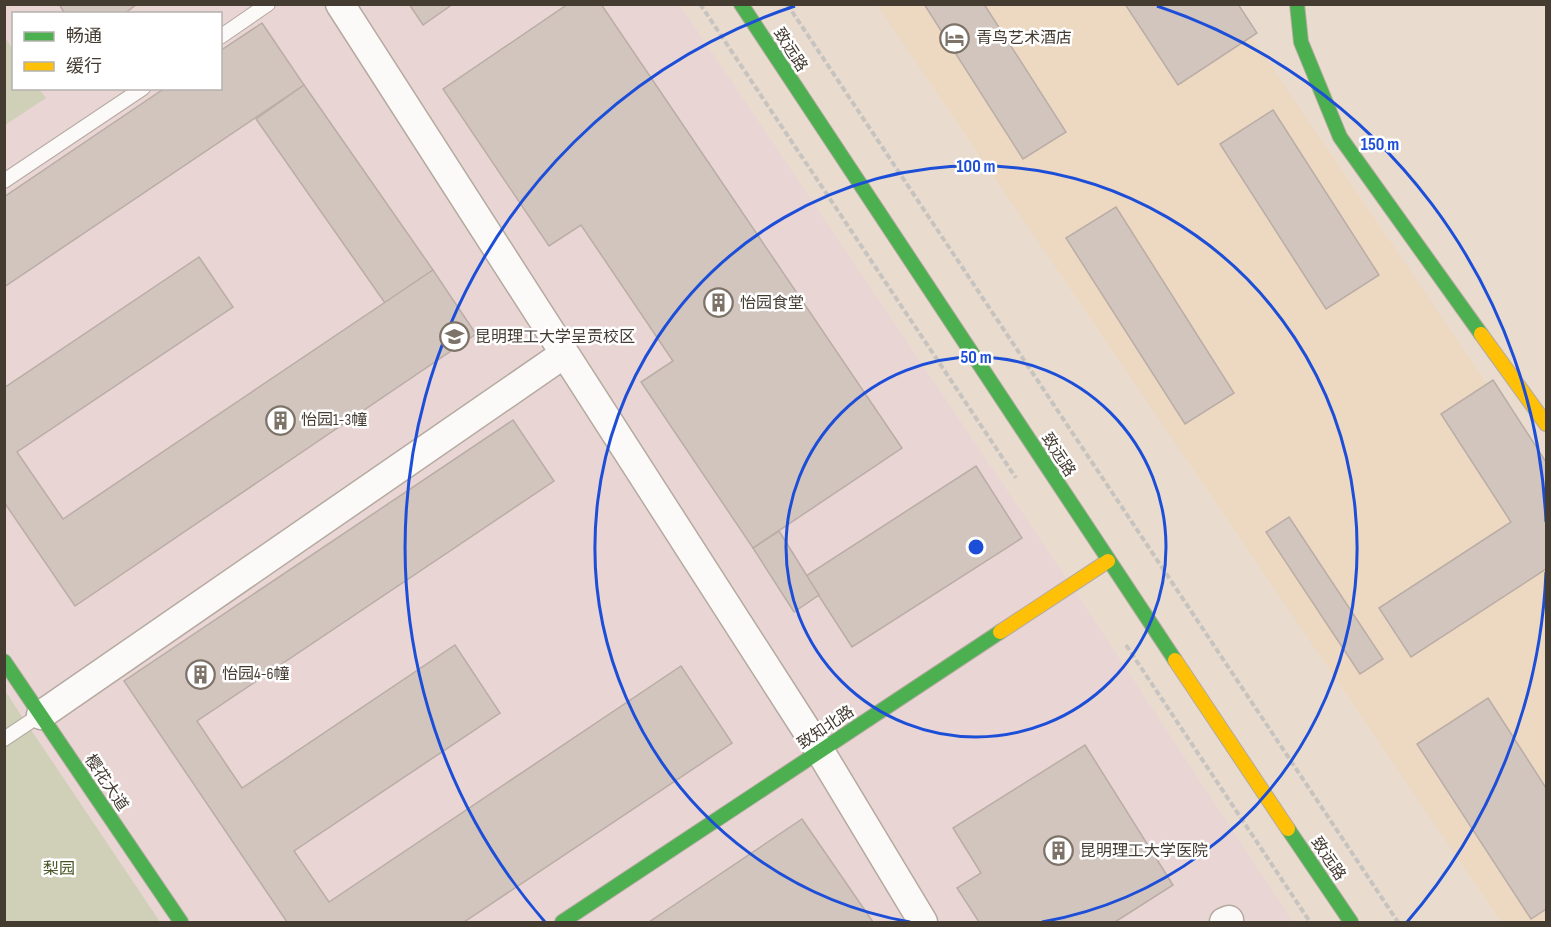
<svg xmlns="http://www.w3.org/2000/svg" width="1551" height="927" viewBox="0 0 1551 927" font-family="'Sofia Sans Condensed','Noto Sans SC',sans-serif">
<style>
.built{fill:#edd8c1}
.education{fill:#e9d5d4;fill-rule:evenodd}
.green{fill:#d0d0b8}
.building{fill:#d2c5be;stroke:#b9ada6;stroke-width:1.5}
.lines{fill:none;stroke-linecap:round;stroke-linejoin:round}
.lane-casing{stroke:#b4aaa0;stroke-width:16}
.street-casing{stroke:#b4aaa0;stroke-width:31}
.fast-casing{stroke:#b4aaa0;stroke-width:16}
.slow-casing{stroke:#b4aaa0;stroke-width:16}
.path{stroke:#c7c3bf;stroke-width:4;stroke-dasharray:6 3;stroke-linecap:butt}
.lane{stroke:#fcfaf8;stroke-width:14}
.street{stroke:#fcfaf8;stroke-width:28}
.fast{stroke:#4caf50;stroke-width:14}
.slow{stroke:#ffc107;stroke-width:14}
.ring{fill:none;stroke:#1d4ed8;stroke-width:3}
.labels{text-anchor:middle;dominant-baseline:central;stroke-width:5;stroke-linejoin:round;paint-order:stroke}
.poi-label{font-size:16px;fill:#443b31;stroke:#fff;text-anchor:start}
.street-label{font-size:16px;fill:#443b31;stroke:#fff}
.park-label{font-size:16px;fill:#475623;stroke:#fff}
.centre{fill:#1d4ed8;stroke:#fff;stroke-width:3}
.ring-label{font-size:18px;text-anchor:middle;font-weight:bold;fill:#1d4ed8;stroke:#fff;stroke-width:5;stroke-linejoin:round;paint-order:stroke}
</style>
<rect width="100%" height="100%" fill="#e9dccf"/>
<path class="built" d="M877 5H1230L1546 471V922H1501Z"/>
<path class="education" d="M5 4 680 5 1071 585 1293 922H5ZM14 14H220V88H14Z"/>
<g class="green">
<path d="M5 37 13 50 14 88 39 89 46 98 5 125Z"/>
<path d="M5 691 160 922H5Z"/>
</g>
<g class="building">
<path d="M59 4H137L124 14H65Z"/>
<path d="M409 4H453L423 25Z"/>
<path d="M568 4H601L902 448 753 548 641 382 673 361 581 225 549 246 443 89Z"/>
<path d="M924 4H984L1066 132 1023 159Z"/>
<path d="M1125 4H1238L1257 33 1178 85Z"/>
<path d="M262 23 304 85 4 287V197L165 88H220V51Z"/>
<path d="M304 85 433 270 385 303 256 119Z"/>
<path d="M1273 110 1379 275 1326 309 1220 144Z"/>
<path d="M1116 207 1234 393 1185 424 1066 238Z"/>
<path d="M199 257 233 307 17 452 63 519 433 270 476 334 75 606 4 502V388Z"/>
<path d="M1493 380 1546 462V569L1411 657 1379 608 1511 522 1441 414Z"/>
<path d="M513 420 554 481 197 721 242 788 455 645 500 713 294 851 329 902 681 666 732 743 464 922H287L124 681Z"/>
<path d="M976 466 1022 538 852 647 806 576Z"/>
<path d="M1289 517 1383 659 1360 674 1266 532Z"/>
<path d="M779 531 819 595 794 612 753 548Z"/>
<path d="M1488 698 1546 788V909L1531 919 1417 744Z"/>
<path d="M1085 745 1173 885 1115 922H979L957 888 981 873 953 828Z"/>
<path d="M802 819 873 922H649Z"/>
</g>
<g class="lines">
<defs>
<g id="lane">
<path d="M220 37 268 4"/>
<path d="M4 181 143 88"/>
<path d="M4 739 40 715"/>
</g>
<g id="street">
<path d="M340 4 820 751 923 922"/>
<path d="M41 715 564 354"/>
<path d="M1224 922 1229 920"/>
</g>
<g id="fast">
<path d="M741 4 1175 660"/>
<path d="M1297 4 1301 42 1340 137 1481 334"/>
<path d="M4 661 181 922"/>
<path d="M1288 829 1351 922"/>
<path d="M562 922 1000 632"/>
</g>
<g id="slow">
<path d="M1481 334 1546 424"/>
<path d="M1000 632 1108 561"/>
<path d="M1175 660 1288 829"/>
</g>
</defs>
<use href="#lane" class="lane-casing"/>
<use href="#street" class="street-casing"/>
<use href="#fast" class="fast-casing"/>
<use href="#slow" class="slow-casing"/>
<g class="path">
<path d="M700 4 1016 478"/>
<path d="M787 4 1398 922"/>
<path d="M1126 645 1310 922"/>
</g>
<use href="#lane" class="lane"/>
<use href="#street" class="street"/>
<use href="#fast" class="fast"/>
<use href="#slow" class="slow"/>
</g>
<g class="ring">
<circle cx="976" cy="547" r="190"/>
<path d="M910 922A381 381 0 1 1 1042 922"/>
<path d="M1546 572A571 571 0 0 1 1407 922M545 922A571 571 0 0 1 795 6M1157 6A571 571 0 0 1 1546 522"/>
</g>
<defs>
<symbol id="hotel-ring" viewBox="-11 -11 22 22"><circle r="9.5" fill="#fff" stroke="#7e7368" stroke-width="1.5"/><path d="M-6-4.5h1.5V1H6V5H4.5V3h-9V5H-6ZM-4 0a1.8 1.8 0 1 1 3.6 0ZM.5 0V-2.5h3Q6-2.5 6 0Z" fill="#7e7368"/></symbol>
<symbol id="building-ring" viewBox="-11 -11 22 22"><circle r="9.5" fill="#fff" stroke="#7e7368" stroke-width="1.5"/><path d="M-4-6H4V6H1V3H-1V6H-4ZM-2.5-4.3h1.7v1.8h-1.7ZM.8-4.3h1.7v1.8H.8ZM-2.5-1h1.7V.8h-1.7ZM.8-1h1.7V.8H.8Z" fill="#7e7368"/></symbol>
<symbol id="university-ring" viewBox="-11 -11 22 22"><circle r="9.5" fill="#fff" stroke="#7e7368" stroke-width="1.5"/><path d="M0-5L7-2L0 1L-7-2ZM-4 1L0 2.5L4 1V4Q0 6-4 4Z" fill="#7e7368"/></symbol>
</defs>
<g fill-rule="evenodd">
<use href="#hotel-ring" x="938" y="22" width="33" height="33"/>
<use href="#building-ring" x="702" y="286" width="33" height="33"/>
<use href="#university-ring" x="438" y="320" width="33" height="33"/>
<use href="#building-ring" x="264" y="404" width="33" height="33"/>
<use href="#building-ring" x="184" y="658" width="33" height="33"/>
<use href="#building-ring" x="1042" y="834" width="33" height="33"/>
</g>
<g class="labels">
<g class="poi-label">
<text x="976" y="38">青鸟艺术酒店</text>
<text x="740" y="303">怡园食堂</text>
<text x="475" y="337">昆明理工大学呈贡校区</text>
<text x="301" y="420">怡园1-3幢</text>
<text x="222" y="674">怡园4-6幢</text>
<text x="1080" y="851">昆明理工大学医院</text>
</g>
<g class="street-label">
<text transform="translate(790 50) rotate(57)">致远路</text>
<text transform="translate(1058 455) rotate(57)">致远路</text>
<text transform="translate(826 728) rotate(-34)">致知北路</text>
<text transform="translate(106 783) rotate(56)">樱花大道</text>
<text transform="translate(1328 859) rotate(56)">致远路</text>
</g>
<g class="park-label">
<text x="59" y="869">梨园</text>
</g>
</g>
<circle cx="976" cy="547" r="9" class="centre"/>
<g class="ring-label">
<text x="1380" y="150">150 m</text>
<text x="976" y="172">100 m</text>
<text x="976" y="363">50 m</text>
</g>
<rect width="1551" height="927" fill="none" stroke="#443b31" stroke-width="12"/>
<rect x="12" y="12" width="210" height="78" fill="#ffffff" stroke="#b4b1ad" stroke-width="1.5"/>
<rect x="24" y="32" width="30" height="9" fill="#4caf50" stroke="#b4b1ad" stroke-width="1.5"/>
<text x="66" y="42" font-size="18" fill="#443b31">畅通</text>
<rect x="24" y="62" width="30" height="9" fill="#ffc107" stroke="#b4b1ad" stroke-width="1.5"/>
<text x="66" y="72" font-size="18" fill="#443b31">缓行</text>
</svg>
